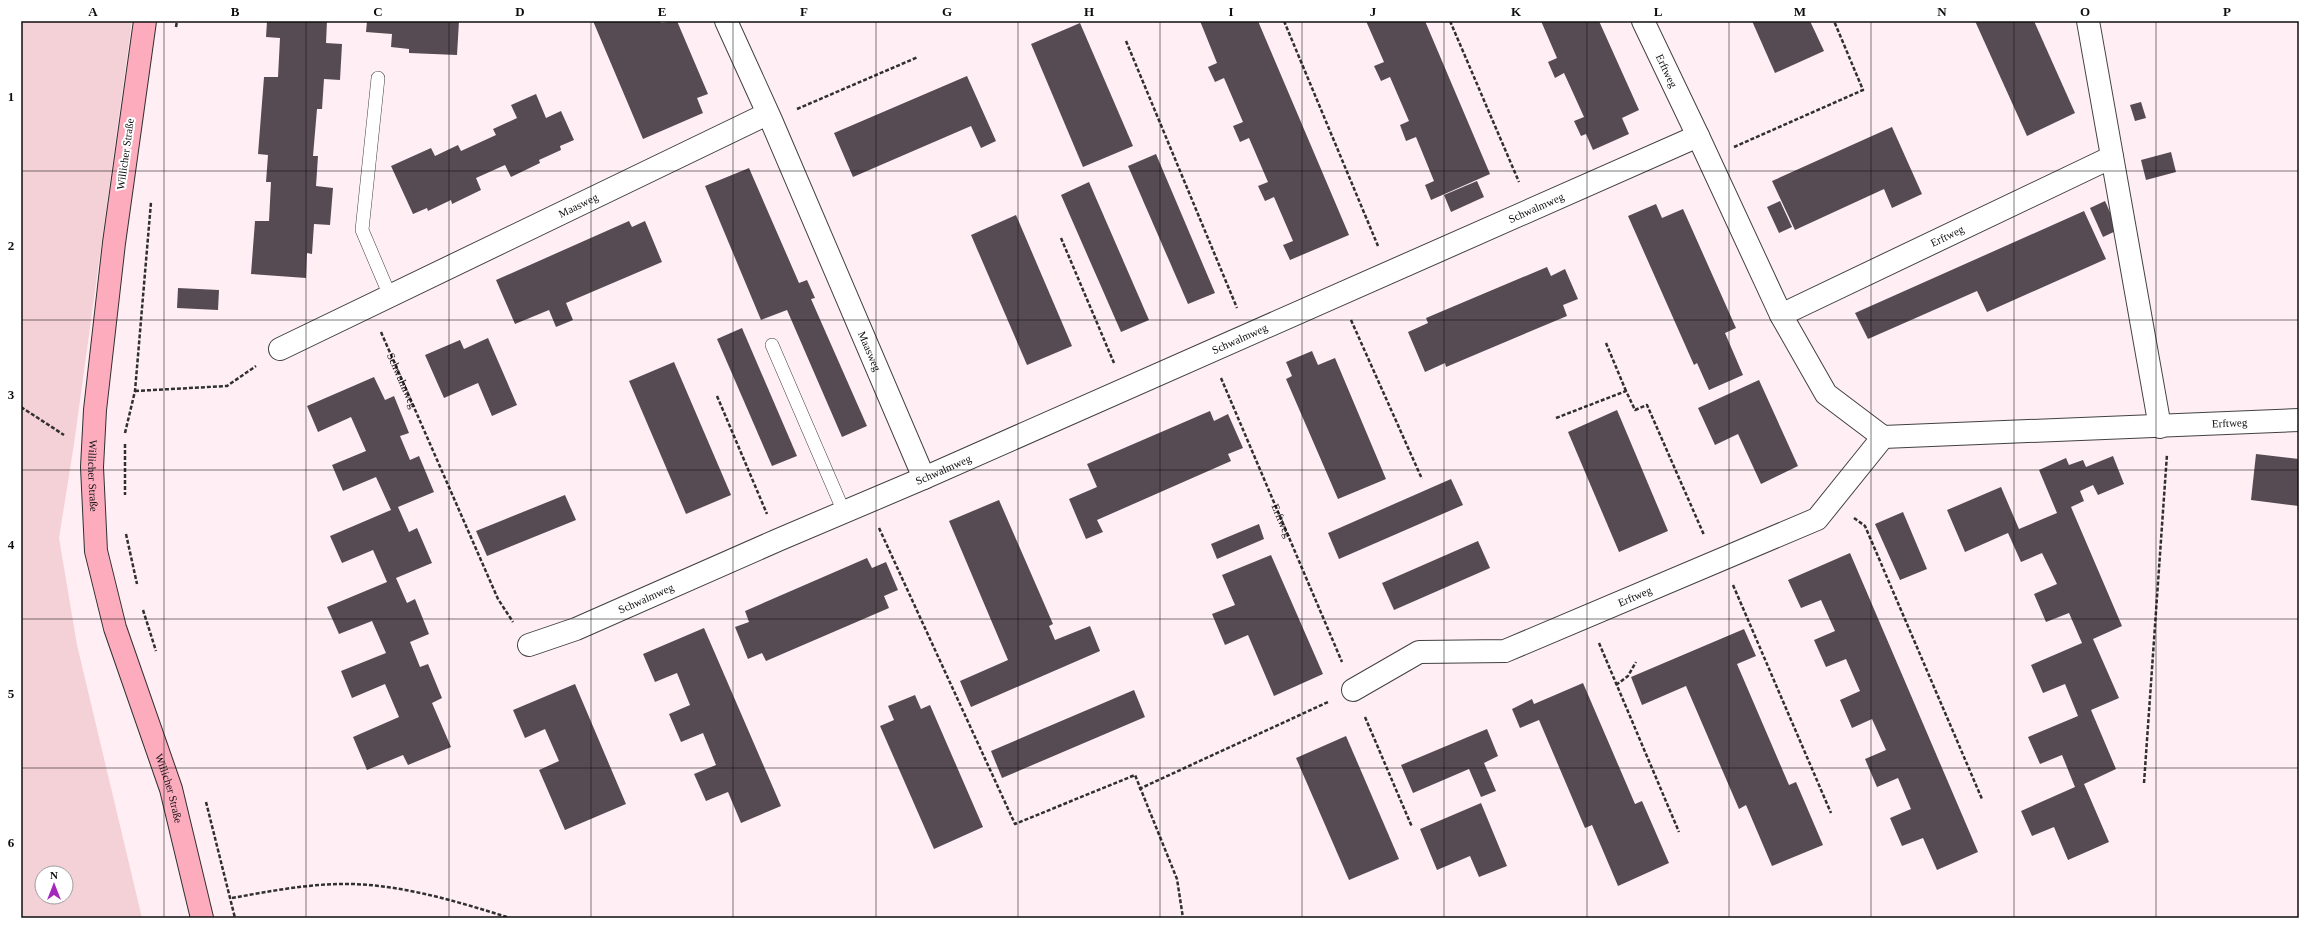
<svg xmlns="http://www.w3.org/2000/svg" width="2320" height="939" viewBox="0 0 2320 939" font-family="Georgia,serif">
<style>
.farmland{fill:#f4d0d7;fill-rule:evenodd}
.building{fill:#574b53}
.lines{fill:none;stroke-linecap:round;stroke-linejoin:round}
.lane-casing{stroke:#414141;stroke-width:14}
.street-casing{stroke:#414141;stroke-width:24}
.secondary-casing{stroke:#303030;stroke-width:24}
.path{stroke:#303030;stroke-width:2.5;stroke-dasharray:4 2;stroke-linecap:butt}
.lane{stroke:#fff;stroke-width:13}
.street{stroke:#fff;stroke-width:22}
.secondary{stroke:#fdacbe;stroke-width:22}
.grid{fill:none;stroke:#0e0e0e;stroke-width:1;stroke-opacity:0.55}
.labels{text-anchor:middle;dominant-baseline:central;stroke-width:4;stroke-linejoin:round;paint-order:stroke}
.street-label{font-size:11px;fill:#0e0e0e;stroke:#fff}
.neatline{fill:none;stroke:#0e0e0e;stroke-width:1.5}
.grid-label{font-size:13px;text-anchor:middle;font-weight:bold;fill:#0e0e0e}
</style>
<rect width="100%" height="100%" fill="#ffeff4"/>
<path class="farmland" d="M21 21H132L74 444 59 538 77 645 142 918H21ZM42 873H66V897H42Z"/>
<g class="building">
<path d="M267 21H327L326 43 342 44 340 80 324 79 322 109H317L313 156H318L316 186 333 188 330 225 314 224 312 254 307 253 306 278 251 274 255 221H269L271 182H266L268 155 258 154 264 77H278L280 38 266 37Z"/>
<path d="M367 21H459L457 55 409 53V49L391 47 392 34 366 32Z"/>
<path d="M593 21H660L661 23 677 21 708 94 697 98 703 113 643 139Z"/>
<path d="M1200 21H1258L1349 235 1290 260 1283 245 1293 241 1274 197 1265 201 1258 186 1268 182 1249 138 1240 142 1233 126 1243 122 1224 78 1215 82 1208 67 1217 63Z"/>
<path d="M1366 21H1425L1490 174 1431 200 1425 185 1434 181 1416 137 1406 141 1400 125 1409 121 1390 77 1381 81 1374 66 1384 62Z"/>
<path d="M1541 21H1599L1639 110 1622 118 1629 134 1593 150 1586 134 1581 136 1574 121 1584 117 1564 73 1555 78 1548 62 1557 58Z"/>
<path d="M1752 21H1810L1824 51 1775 73Z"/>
<path d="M1975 21H2034L2075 113 2027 136Z"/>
<path d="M1080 23 1133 146 1083 167 1031 44Z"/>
<path d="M967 76 996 141 981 148 971 126 853 177 834 133Z"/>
<path d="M536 94 546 118 561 111 574 140 560 146 561 150 539 160 540 163 511 177 505 165 476 178 481 190 452 204 451 200 428 211 427 208 413 214 391 166 431 148 435 156 458 145 461 151 496 135 493 129 517 118 511 105Z"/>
<path d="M2141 102 2146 118 2135 121 2130 105Z"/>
<path d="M1892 127 1922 194 1892 208 1884 189 1795 230 1772 181Z"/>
<path d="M2171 152 2176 172 2146 180 2141 160Z"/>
<path d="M1156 154 1215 293 1188 304 1128 166Z"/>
<path d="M749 168 799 283 807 280 815 298 811 299 867 426 842 437 787 310 761 320 705 186Z"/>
<path d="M1477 181 1484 197 1451 212 1444 195Z"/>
<path d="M1089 182 1149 320 1121 332 1061 195Z"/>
<path d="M1780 201 1792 227 1779 233 1767 207Z"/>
<path d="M2105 201 2118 230 2103 237 2090 208Z"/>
<path d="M1656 204 1662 218 1683 209 1736 328 1725 333 1743 375 1709 390 1697 363 1694 365 1628 216Z"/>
<path d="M2084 211 2106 259 1987 312 1977 291 1868 339 1855 313Z"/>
<path d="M1016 215 1072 346 1027 365 971 235Z"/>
<path d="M629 221 632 227 645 221 662 262 566 303 573 320 556 327 549 310 515 324 496 280Z"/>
<path d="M1547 267 1551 276 1565 269 1578 299 1563 305 1567 316 1446 367 1445 363 1425 372 1408 332 1428 323 1426 318Z"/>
<path d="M178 288 219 290 218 310 177 308Z"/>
<path d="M742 328 797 456 772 466 717 339Z"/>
<path d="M488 338 517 405 492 416 478 383 444 398 425 355 460 340 464 349Z"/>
<path d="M1312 351 1318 365 1335 358 1386 479 1338 499 1286 379 1292 376 1286 362Z"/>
<path d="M674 362 731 495 686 514 629 381Z"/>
<path d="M374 377 385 400 394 396 409 433 400 436 410 460 419 456 434 492 398 507 409 532 417 528 432 563 396 578 407 603 415 599 429 634 410 642 420 667 428 664 442 698 432 703 451 747 408 765 403 755 367 770 353 737 399 717 385 684 352 698 341 671 386 653 372 621 339 634 327 607 387 582 373 550 342 563 330 536 391 510 376 477 343 491 332 465 366 451 351 417 318 432 307 406Z"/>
<path d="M1759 380 1798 466 1761 484 1738 434 1715 445 1698 408Z"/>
<path d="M1617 410 1668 531 1619 552 1568 432Z"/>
<path d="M1210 411 1214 421 1228 414 1243 448 1228 454 1231 461 1097 520 1103 532 1086 539 1069 499 1097 487 1087 464Z"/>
<path d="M2256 454 2299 459V506L2251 500Z"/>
<path d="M2113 456 2124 484 2098 495 2093 485 2080 491 2084 501 2071 507 2122 626 2093 639 2119 698 2091 710 2116 769 2084 784 2109 842 2068 860 2054 827 2032 836 2021 811 2075 787 2062 755 2040 764 2028 737 2078 716 2065 684 2043 693 2031 665 2082 643 2069 613 2046 622 2034 594 2057 584 2042 553 2021 562 2008 533 1965 552 1947 510 2001 487 2019 529 2057 513 2039 470 2066 458 2069 465 2083 460 2086 467Z"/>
<path d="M1451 479 1463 505 1339 559 1328 533Z"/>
<path d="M565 495 576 520 487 556 476 531Z"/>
<path d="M999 500 1053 624 1049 626 1055 640 1090 626 1100 651 971 707 960 681 1008 660 949 521Z"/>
<path d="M1903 512 1927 569 1900 580 1875 524Z"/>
<path d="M1259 524 1264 539 1217 559 1211 544Z"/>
<path d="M1478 541 1490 568 1394 610 1382 583Z"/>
<path d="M1850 553 1978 852 1937 870 1923 838 1902 846 1890 818 1911 809 1898 778 1877 787 1865 759 1886 750 1872 719 1852 728 1840 700 1860 691 1846 659 1826 667 1814 640 1835 631 1821 600 1801 608 1788 580Z"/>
<path d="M1271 555 1323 674 1274 696 1248 635 1225 645 1212 614 1235 605 1222 575Z"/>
<path d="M867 558 872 568 886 562 898 590 884 596 889 608 766 661 762 653 748 659 735 627 749 622 745 611Z"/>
<path d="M704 628 781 806 741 823 728 792 706 801 694 774 716 765 703 733 681 742 669 714 690 705 677 673 655 682 643 654Z"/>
<path d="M1744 629 1756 656 1737 664 1789 785 1796 782 1823 845 1772 866 1746 805 1739 809 1686 686 1642 705 1631 677Z"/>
<path d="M1583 683 1635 804 1642 801 1669 863 1618 886 1592 825 1585 828 1539 720 1520 728 1512 709 1532 699 1534 704Z"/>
<path d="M575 684 626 804 565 830 539 770 559 761 545 729 525 738 513 710Z"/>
<path d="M1134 690 1145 717 1002 778 991 751Z"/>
<path d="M915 695 921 709 930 705 983 827 934 849 880 726 894 720 888 706Z"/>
<path d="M1487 729 1498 756 1484 763 1496 791 1481 797 1469 769 1413 793 1401 765Z"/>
<path d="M1346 736 1399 859 1349 880 1296 758Z"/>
<path d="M1481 803 1507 866 1479 877 1470 856 1437 870 1420 829Z"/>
</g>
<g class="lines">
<defs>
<g id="lane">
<path d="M378 78 362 230 390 296"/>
<path d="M772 345 844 512"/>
</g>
<g id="street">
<path id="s3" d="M726 21 771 120 924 478"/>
<path id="s4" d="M1643 21 1698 136 1781 315 1826 394 1883 437 2299 420"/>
<path d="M2088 21 2160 427"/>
<path id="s5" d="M1781 315 2112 157"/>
<path id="s6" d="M280 349 767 114"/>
<path id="s7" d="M529 645 576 629 778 540 924 478 1698 136"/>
<path id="s8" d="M1353 690 1419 652 1505 651 1817 519 1883 437"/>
</g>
<g id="secondary">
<path id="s9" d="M145 21 114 243 95 410 92 467 96 551 115 628 171 789 202 918"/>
</g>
</defs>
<use href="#lane" class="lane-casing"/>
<use href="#street" class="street-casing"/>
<use href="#secondary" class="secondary-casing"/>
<g class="path">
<path d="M1284 21 1378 246"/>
<path d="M1450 21 1519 182"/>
<path d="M176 27 177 21"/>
<path d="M1126 41 1237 308"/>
<path d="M797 109 918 57"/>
<path d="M1734 147 1863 90 1834 21"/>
<path d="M1061 238 1114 363"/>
<path d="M1351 320 1422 479"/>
<path id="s1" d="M381 332 498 599 513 622"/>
<path d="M1606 343 1626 391"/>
<path id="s2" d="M1221 378 1342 662"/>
<path d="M135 391 227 386 256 366"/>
<path d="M717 396 767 514"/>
<path d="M21 407 64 435"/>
<path d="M1556 418 1626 391 1635 410 1647 405 1704 535"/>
<path d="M125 433 135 391 151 202"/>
<path d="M125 444V495"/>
<path d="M1854 518 1865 526 1982 799"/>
<path d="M879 528 1015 824 1135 775 1177 879 1183 918"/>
<path d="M126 534 137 584"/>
<path d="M1733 585 1831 813"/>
<path d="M143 610 156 651"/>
<path d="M1599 643 1679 832"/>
<path d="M1616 685 1628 676 1636 662"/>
<path d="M1365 717 1412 827"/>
<path d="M2144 783 2167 454"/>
<path d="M1139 789 1328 702"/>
<path d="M206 802 235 918"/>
<path d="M232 898C271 891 312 883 353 884 407 886 459 902 510 918"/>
</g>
<use href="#lane" class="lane"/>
<use href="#street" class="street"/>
<use href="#secondary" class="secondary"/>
</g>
<path class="grid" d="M164 21V918M306 21V918M449 21V918M591 21V918M733 21V918M876 21V918M1018 21V918M1160 21V918M1302 21V918M1444 21V918M1587 21V918M1729 21V918M1871 21V918M2014 21V918M2156 21V918M21 171H2299M21 320H2299M21 470H2299M21 619H2299M21 768H2299"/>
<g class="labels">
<g class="street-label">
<text stroke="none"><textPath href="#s4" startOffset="55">Erftweg</textPath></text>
<text transform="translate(125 154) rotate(-82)">Willicher Straße</text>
<text stroke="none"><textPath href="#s6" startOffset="331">Maasweg</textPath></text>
<text stroke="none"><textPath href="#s7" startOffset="1098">Schwalmweg</textPath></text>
<text stroke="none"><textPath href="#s5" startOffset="184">Erftweg</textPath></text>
<text stroke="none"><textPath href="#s7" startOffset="774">Schwalmweg</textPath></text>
<text stroke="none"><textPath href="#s3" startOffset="360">Maasweg</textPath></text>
<text stroke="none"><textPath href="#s1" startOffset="53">Schwalmweg</textPath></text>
<text stroke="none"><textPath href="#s4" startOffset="834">Erftweg</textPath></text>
<text stroke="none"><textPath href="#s7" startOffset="450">Schwalmweg</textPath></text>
<text stroke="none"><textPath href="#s9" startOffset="458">Willicher Straße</textPath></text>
<text stroke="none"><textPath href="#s2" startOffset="155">Erftweg</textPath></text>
<text stroke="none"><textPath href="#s8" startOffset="303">Erftweg</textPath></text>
<text stroke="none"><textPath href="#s7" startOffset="126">Schwalmweg</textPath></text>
<text stroke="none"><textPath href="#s9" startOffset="782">Willicher Straße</textPath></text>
</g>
</g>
<rect width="2320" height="939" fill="none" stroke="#ffffff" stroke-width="44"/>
<g transform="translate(54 885)"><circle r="19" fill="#ffffff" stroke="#9f9f9f"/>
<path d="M0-3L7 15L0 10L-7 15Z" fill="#a428bc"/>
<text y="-6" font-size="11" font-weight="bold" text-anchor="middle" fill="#0e0e0e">N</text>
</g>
<rect x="22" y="22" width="2276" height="895" class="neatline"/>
<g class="grid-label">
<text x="93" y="16">A</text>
<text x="235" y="16">B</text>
<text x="378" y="16">C</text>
<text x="520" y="16">D</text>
<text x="662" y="16">E</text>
<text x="804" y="16">F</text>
<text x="947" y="16">G</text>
<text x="1089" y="16">H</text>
<text x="1231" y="16">I</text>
<text x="1373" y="16">J</text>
<text x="1516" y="16">K</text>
<text x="1658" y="16">L</text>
<text x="1800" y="16">M</text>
<text x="1942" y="16">N</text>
<text x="2085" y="16">O</text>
<text x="2227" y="16">P</text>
<text x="11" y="101">1</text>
<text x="11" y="250">2</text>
<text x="11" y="399">3</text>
<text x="11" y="549">4</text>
<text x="11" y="698">5</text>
<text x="11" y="847">6</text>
</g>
</svg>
